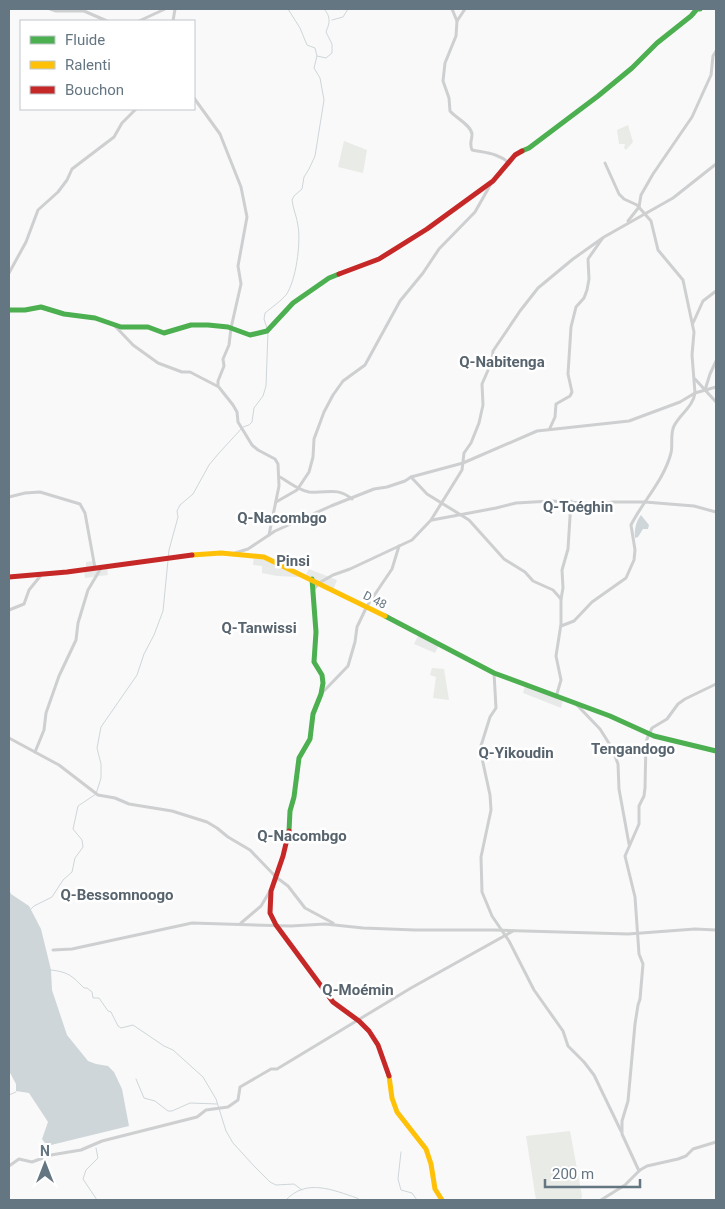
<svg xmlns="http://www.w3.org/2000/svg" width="725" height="1209" viewBox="0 0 725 1209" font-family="Roboto,sans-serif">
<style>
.built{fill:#e8e9e9}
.green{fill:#e8ebe6}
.water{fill:#ced6d9}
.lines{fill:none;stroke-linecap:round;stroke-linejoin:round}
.stream{stroke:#ced6d9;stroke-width:1}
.street{stroke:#cecfd0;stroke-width:3}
.fast{stroke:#4caf50;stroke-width:5}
.slow{stroke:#ffc107;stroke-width:5}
.jam{stroke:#c62828;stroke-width:5}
.labels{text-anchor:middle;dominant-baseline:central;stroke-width:5;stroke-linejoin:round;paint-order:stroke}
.street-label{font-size:12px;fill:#657683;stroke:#fff}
.quarter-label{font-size:15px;font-weight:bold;fill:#57646e;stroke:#fff}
</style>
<rect width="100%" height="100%" fill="#f9f9f9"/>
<g class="built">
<path d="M254 555 264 557 300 573 298 577 277 576 262 573V566L253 565Z"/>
<path d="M93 561 95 568 107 566 108 575 85 578 84 569H86V562Z"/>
<path d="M309 569 337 580 333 590 305 576Z"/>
<path d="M419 634 439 645 435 653 414 644Z"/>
<path d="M525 685 563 699 561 708 523 693Z"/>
</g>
<g class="green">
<path d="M628 125 633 142 626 150 624 148 625 144H619L617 130Z"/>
<path d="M344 141 367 150 363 173 338 167Z"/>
<path d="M432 668 444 669 449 700 433 698 436 677 430 675Z"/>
<path d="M570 1131 582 1196 581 1200H536L526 1136Z"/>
</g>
<g class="water">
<path d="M641 515 649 525 648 529H643L638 537 635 538C634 530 636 521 641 515Z"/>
<path d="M9 890 11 894 29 906 41 929 51 970 52 990 67 1035 88 1061 96 1064 108 1066 114 1072 122 1089 129 1126 47 1146 42 1139 48 1122 29 1093 16 1091V1084L9 1071Z"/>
</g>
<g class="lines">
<g class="stream">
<path d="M332 20 343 17 348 9"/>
<path d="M317 56 326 58 332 53V44L326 32C330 22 331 17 324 9"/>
<path d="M267 328 264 319 265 313C272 307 280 302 286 295 296 281 301 243 298 226 297 217 293 209 292 200L294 196 302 189 304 177 309 169 315 156 324 100 320 78 314 68 317 56 315 48 307 45 300 28 288 9"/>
<path d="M30 910 34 906 52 897 63 880 72 872 75 858 83 847 82 840 73 829 78 806 96 794 101 778V764L97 748 101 727 137 675 144 654 154 635 163 611 169 550 178 517 177 511 180 505 193 494 209 465 219 453 243 427 249 425 252 422 254 408 263 396 266 386 268 332"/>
<path d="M51 970C69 972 72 976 84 988H87L92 992 93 998H99L108 1011 111 1012 118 1026 121 1028 133 1025 164 1046 173 1050 203 1077 216 1099 226 1131 233 1143 254 1166 270 1182 276 1185 294 1184 302 1190"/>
<path d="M136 1079 144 1098 155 1101 168 1111H172L190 1103 217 1104"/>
<path d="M9 1095 16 1092"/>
<path d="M96 1148 98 1158 86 1170 83 1179 97 1200"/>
<path d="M401 1152 398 1179 401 1190 412 1193 417 1200"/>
<path d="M286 1200C306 1178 333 1190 357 1198L360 1200"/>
</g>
<g class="street">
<path d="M50 9 56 11H84L107 21"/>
<path d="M452 9 457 21"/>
<path d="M465 9 457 21 456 36 445 63 443 81 449 98 450 111C456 118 471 125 472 134 472 141 469 143 472 150 486 153 498 153 509 163"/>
<path d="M139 21 165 9"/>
<path d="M173 21 175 9"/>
<path d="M194 98 220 134 241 187 247 217 238 266 241 284 231 328 229 345 223 359 224 366 218 381V386L233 405 237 412 238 422 252 445 258 450 275 459 278 464 279 486 269 535"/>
<path d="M628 221 639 207 641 195 653 174 692 117 711 75 713 56 716 51"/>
<path d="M9 273 26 242 38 210 58 192 67 180 72 169 114 137 122 123 136 109"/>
<path d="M693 323 703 301 716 291"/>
<path d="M114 325 133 345 158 363 182 372H190L217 386"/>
<path d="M695 379 716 402"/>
<path d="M705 390 710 374 716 361"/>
<path d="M550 428 555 417 556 404 570 396 572 392 568 374 571 327 576 307 584 298 587 290 589 279 588 259 602 239"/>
<path d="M280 477C289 482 298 490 309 492 327 494 336 486 352 499"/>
<path d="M411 477 427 494 469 520 504 559 525 572 533 581 553 590 561 599"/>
<path d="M9 497 25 493 40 492 80 504 85 513 95 568"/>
<path d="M276 502 297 490 309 472 313 457 314 439 324 412 333 395 343 381 365 365 400 301 423 273 439 249 475 212 492 182"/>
<path d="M432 520 496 508 516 503 551 501 599 504 613 502H645L694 506 716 512"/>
<path d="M235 553 248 549 275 531 331 506 374 489 387 487 405 481 411 477 463 463 537 431 629 421 680 402 695 393 716 387"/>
<path d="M314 589 319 583 333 575 350 569 412 540 431 520 462 470 464 453 471 443 479 423 483 405 482 384 492 361 493 351 520 311 538 288 573 259 604 237 673 198 716 164"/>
<path d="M9 610 24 604 29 590 42 574"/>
<path d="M561 626 574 621 592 602 626 578 634 560 635 550 631 525C643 501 664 480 671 453 673 444 670 434 674 426 680 414 693 407 695 393L692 355 694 332 683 280 658 250 651 221 637 205 624 199 619 194 605 163"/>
<path d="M494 673 496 708 490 717 480 749 490 795 491 810 481 857 482 892 492 916 509 941 534 990 563 1031 568 1046 584 1062 594 1075 621 1131"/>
<path d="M321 694 348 666 355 642 357 627 367 606 392 569 399 546"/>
<path d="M556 697 561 680 556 656 561 624V599L563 588 562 570 568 549 571 501"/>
<path d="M576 704 600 729 612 748 618 764 619 789 629 844"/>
<path d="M9 738 59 765 98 795 115 798 129 804 172 811 207 822 217 828 228 837 250 850 276 877 288 886 305 908 333 923"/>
<path d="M35 752 44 730 46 713 59 676 76 640 78 623 88 590 101 568"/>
<path d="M241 923 261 906 270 891"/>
<path d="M53 950 72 949 192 923 291 926 325 924 363 928 415 930H494L628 934 695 929 716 930"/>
<path d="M9 1166 19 1159 32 1162 51 1155 81 1150 102 1141 197 1117 206 1110 228 1107 238 1100 240 1087 271 1069H277L411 988 513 931"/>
<path d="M639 1171 622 1134V1121L628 1101 635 1024 638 1005 640 999 643 964 639 954 635 897 625 856 639 824V806L644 796 645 788 646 742 649 734 652 728 667 719 678 704 685 699 716 684"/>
<path d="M601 1200 625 1185 640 1170 647 1166 678 1159 686 1156 693 1149 716 1142"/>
</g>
<g class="fast">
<path d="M522 151 529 148 598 96 632 68 657 43 691 16 697 9H700"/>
<path d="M9 310H25L41 307 64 314 95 318 121 327H148L164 333 191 325H208L228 327 250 335 267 331 293 303 329 278 339 274"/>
<path d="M385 616 494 673 610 716 654 736 716 751"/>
<path d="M289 831 290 811 294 797 299 758 310 739 313 714 321 694 323 683 322 675 314 662 316 632 312 579"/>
</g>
<g class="slow">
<path d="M192 555 221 553 264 557 385 616"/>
<path d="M389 1076 392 1098 397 1112 426 1149 431 1164 435 1189 442 1200"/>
</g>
<g class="jam">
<path d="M339 274 379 259 427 229 493 181 515 155 522 151"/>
<path d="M9 577 67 572 192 555"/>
<path d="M289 831 283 856 271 891 270 913 276 925 333 1002 359 1021 369 1031 378 1045 389 1076"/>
</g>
</g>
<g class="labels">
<g class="street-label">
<text transform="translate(375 600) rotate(27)">D 48</text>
</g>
<g class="quarter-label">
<text x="502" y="362">Q-Nabitenga</text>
<text x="578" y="507">Q-Toéghin</text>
<text x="282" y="518">Q-Nacombgo</text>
<text x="293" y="561">Pinsi</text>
<text x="259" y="628">Q-Tanwissi</text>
<text x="633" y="749">Tengandogo</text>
<text x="516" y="753">Q-Yikoudin</text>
<text x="302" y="836">Q-Nacombgo</text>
<text x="117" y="895">Q-Bessomnoogo</text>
<text x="358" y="990">Q-Moémin</text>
</g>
</g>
<rect width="725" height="1209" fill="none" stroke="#657683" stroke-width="20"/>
<rect x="20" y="20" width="175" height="90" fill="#ffffff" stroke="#c1c8cd"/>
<rect x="30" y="36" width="25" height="8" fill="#4caf50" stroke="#c1c8cd"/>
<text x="65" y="45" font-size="15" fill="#657683">Fluide</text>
<rect x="30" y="61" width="25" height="8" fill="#ffc107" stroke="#c1c8cd"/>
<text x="65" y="70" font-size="15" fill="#657683">Ralenti</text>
<rect x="30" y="86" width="25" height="8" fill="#c62828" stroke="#c1c8cd"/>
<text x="65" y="95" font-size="15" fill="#657683">Bouchon</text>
<g transform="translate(45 1164)" stroke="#ffffff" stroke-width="4" paint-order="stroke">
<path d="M0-4L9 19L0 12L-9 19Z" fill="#657683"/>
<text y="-8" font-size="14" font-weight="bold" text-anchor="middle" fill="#657683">N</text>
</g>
<path d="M545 1179v8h95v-8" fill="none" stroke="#657683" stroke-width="2.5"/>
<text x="552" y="1179" font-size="15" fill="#657683" stroke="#ffffff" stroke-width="4" paint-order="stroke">200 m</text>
</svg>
